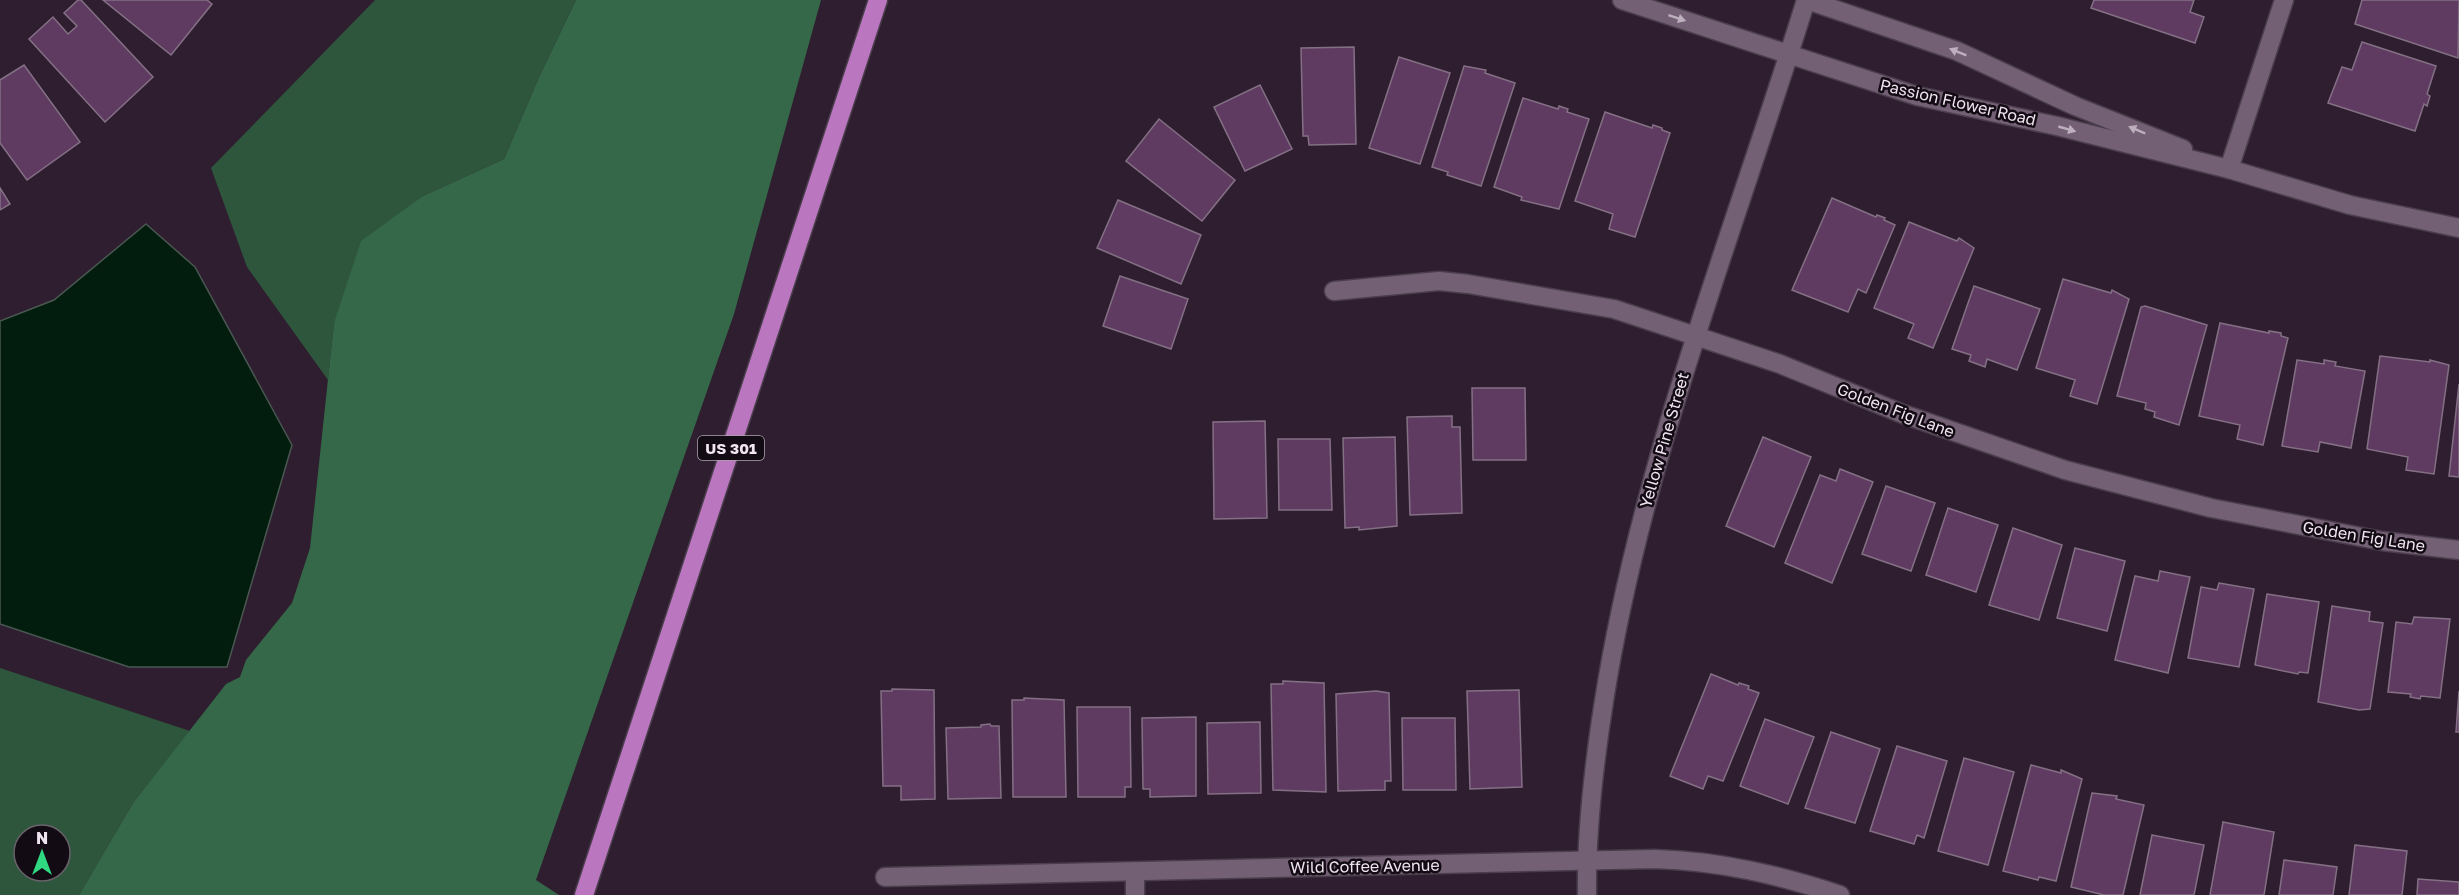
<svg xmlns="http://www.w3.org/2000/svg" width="2459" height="895" viewBox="0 0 2459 895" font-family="'Golos Text',sans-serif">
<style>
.green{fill:#2e563d;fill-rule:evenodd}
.forest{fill:#356848}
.water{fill:#021c0d;stroke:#495851;stroke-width:1.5}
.building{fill:#5f3b61;stroke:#847085;stroke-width:1.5}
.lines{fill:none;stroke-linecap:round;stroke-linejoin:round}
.minor-casing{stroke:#4a3d4c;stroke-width:21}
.major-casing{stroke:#4a3d4c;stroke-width:21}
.minor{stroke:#746075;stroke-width:18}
.major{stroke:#ba77bf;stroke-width:18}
.oneway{fill:#beafbf}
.labels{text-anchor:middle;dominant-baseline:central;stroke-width:5;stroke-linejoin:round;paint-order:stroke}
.shield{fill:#120b13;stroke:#ada3ae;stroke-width:1.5}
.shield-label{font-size:15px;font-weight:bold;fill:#efe4f0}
.street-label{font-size:16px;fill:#efe4f0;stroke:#120b13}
</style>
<rect width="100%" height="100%" fill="#2f1e30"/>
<g class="green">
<path d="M375 0H576L539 77 504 159 423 196 334 323 328 380 247 267 211 168Z"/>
<path d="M0 668 190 731 133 803 79 895H0ZM24 835H60V871H24Z"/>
</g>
<path class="forest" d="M576 0H821L734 314 536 880 559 895H79L133 803 226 684 240 677 246 660 292 603 310 548 334 323 361 241 423 196 504 159 539 77Z"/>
<path class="water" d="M146 224 195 267 292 445 227 667H129L0 624V321L54 300Z"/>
<g class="building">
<path d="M78 0H81L153 77 105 122 29 39 53 17 68 34 77 26 64 13Z"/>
<path d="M103 0H207L212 4 171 55Z"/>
<path d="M2094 0H2194L2190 12 2204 17 2195 43 2091 8Z"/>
<path d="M2362 0H2459L2458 58 2355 24Z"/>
<path d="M2362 42 2436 66 2427 94 2430 96 2427 106 2424 104 2415 131 2328 103 2342 67 2352 70Z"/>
<path d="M1354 47 1356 144 1309 145 1308 136H1303L1301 48Z"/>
<path d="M1399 57 1450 73 1420 164 1369 148Z"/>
<path d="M24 65 80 142 27 180 0 143V80Z"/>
<path d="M1464 66 1486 70 1485 73 1515 83 1481 186 1447 175 1448 172 1432 167Z"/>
<path d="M1260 85 1292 149 1245 171 1214 107Z"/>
<path d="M1523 98 1558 109 1559 106 1568 109 1567 112 1589 119 1559 209 1521 200 1522 197 1494 187Z"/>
<path d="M1605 112 1652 128 1653 125 1662 128V130L1670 133 1635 237 1609 229 1613 214 1575 201Z"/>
<path d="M1159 119 1235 180 1202 221 1126 161Z"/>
<path d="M0 188 10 204 0 210Z"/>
<path d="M1832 198 1876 217 1877 215 1885 218 1884 220 1895 225 1866 293 1858 289 1848 312 1792 290Z"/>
<path d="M1118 200 1201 235 1181 284 1097 248Z"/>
<path d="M1909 222 1957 241 1959 238 1974 248 1933 348 1908 338 1914 324 1874 308Z"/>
<path d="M1120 276 1188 299 1171 349 1103 326Z"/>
<path d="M2063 279 2111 293 2112 290 2129 299 2097 404 2070 396 2075 380 2036 368Z"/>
<path d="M1974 286 2040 309 2017 370 1987 359 1985 367 1969 361 1971 355 1952 349Z"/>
<path d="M2145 306 2207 325 2179 425 2154 417 2155 412 2145 409 2146 403 2117 396 2141 307Z"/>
<path d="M2220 323 2269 333V331L2281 333V336L2288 338 2263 445 2237 439 2240 425 2199 416Z"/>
<path d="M2380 356 2430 362V360L2449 365 2434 474 2406 470 2408 457 2367 449Z"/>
<path d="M2297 360 2324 364V360L2336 362 2335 366 2365 371 2351 448 2320 442 2318 452 2282 446Z"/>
<path d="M2459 384V477L2449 476Z"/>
<path d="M1472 388H1525L1526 460H1473Z"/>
<path d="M1452 416V427H1460L1462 513 1410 515 1407 417Z"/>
<path d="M1265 421 1267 518 1214 519 1213 422Z"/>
<path d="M1395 437 1397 526 1359 530V527L1345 528 1343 438Z"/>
<path d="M1763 437 1811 457 1774 547 1726 526Z"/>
<path d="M1278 439H1330L1332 510H1279Z"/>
<path d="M1840 469 1873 482 1832 583 1785 563 1820 475 1836 481Z"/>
<path d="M1886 486 1935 503 1911 571 1862 554Z"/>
<path d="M1948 508 1998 525 1976 592 1926 575Z"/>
<path d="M2013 528 2062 545 2039 620 1989 605Z"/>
<path d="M2075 548 2125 561 2107 631 2057 618Z"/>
<path d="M2160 571 2190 577 2168 673 2115 660 2135 576 2158 581Z"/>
<path d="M2219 583 2254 589 2239 667 2188 658 2201 587 2217 590Z"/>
<path d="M2267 594 2319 602 2308 673 2299 672 2298 674 2255 665Z"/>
<path d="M2332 606 2370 612 2369 621 2383 623 2370 709 2359 710 2318 702Z"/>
<path d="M2414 617 2450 619 2440 698 2421 696 2420 699 2410 697 2411 694 2388 692 2396 622 2412 624Z"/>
<path d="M1711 674 1738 685 1739 683 1749 686 1748 689 1759 693 1723 781 1708 776 1703 789 1670 776Z"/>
<path d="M1283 681 1324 683 1326 792 1273 790 1271 684H1283Z"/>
<path d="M892 689 934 690 935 799 901 800V786H883L881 691H892Z"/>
<path d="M1519 690 1522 787 1470 789 1467 691Z"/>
<path d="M1376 691 1389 693 1391 781H1385V790L1338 791 1336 694Z"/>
<path d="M2459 691V732H2456Z"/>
<path d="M1024 698 1064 700 1066 797H1013L1012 700H1024Z"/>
<path d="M1077 707H1130L1131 787H1125V797H1078Z"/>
<path d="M1196 717V796L1150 797V789H1143L1142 718Z"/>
<path d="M1402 718H1455L1456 790H1403Z"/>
<path d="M1765 719 1814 737 1788 804 1740 786Z"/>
<path d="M1260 722 1261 793 1208 794 1207 723Z"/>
<path d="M990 724 991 726H999L1001 798 948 799 946 728 981 727V725Z"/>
<path d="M1831 732 1880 749 1855 823 1805 808Z"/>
<path d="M1897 746 1947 761 1924 838 1917 835 1914 844 1870 831Z"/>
<path d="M1964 758 2014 772 1988 865 1938 851Z"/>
<path d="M2031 765 2061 773V770L2082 779 2056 881 2039 877 2038 880 2003 871Z"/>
<path d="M2092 793 2117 796 2116 799 2144 805 2123 895H2104L2071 887Z"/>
<path d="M2223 822 2274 832 2264 895H2210Z"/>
<path d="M2152 835 2204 845 2194 895H2140Z"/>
<path d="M2355 845 2407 851 2402 895H2349Z"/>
<path d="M2284 860 2337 867 2333 895H2279Z"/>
<path d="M2418 879 2459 882V895H2417Z"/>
</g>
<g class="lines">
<defs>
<g id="minor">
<path d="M1622 0 1917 96 2057 126 2229 169 2350 205 2459 228"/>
<path d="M1807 0 1957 51 2075 106 2183 149"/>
<path d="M2229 169 2284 0"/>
<path d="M1334 291 1439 281 1468 284 1614 309 1780 364 1903 414 2065 470 2211 508 2382 541 2459 550"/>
<path d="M1135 872V895"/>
<path d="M885 877 1655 859C1720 861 1779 875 1840 895"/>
<path d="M1587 895C1586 830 1594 764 1604 701 1642 459 1734 233 1806 0"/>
</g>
<path id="major" d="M584 895 878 0"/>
</defs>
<use href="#minor" class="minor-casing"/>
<use href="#major" class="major-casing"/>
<use href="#minor" class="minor"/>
<use href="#major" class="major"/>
</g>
<defs><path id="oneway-solid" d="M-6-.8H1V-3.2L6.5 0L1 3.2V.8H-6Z" transform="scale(1.5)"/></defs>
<g class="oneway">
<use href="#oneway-solid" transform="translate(1677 18) rotate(18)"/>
<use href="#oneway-solid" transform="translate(1958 52) rotate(-158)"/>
<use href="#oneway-solid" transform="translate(2067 129) rotate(16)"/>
<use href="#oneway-solid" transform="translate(2137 130) rotate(-157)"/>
</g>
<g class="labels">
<rect class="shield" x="698" y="436" width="66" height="24" rx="4.5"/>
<g class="shield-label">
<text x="731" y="448">US 301</text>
</g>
<g class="street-label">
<text transform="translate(1958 102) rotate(13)">Passion Flower Road</text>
<text transform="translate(1896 410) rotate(21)">Golden Fig Lane</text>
<text transform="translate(1664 440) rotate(-74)">Yellow Pine Street</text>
<text transform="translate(2364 536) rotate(9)">Golden Fig Lane</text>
<text transform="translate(1365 866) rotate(-1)">Wild Coffee Avenue</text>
</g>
</g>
<g transform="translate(42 853)"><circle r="28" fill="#120b13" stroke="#6a626b" stroke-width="1.5"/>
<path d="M0-4.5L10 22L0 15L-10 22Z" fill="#31d882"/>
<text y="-9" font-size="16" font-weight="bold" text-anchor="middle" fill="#efe4f0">N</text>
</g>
</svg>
